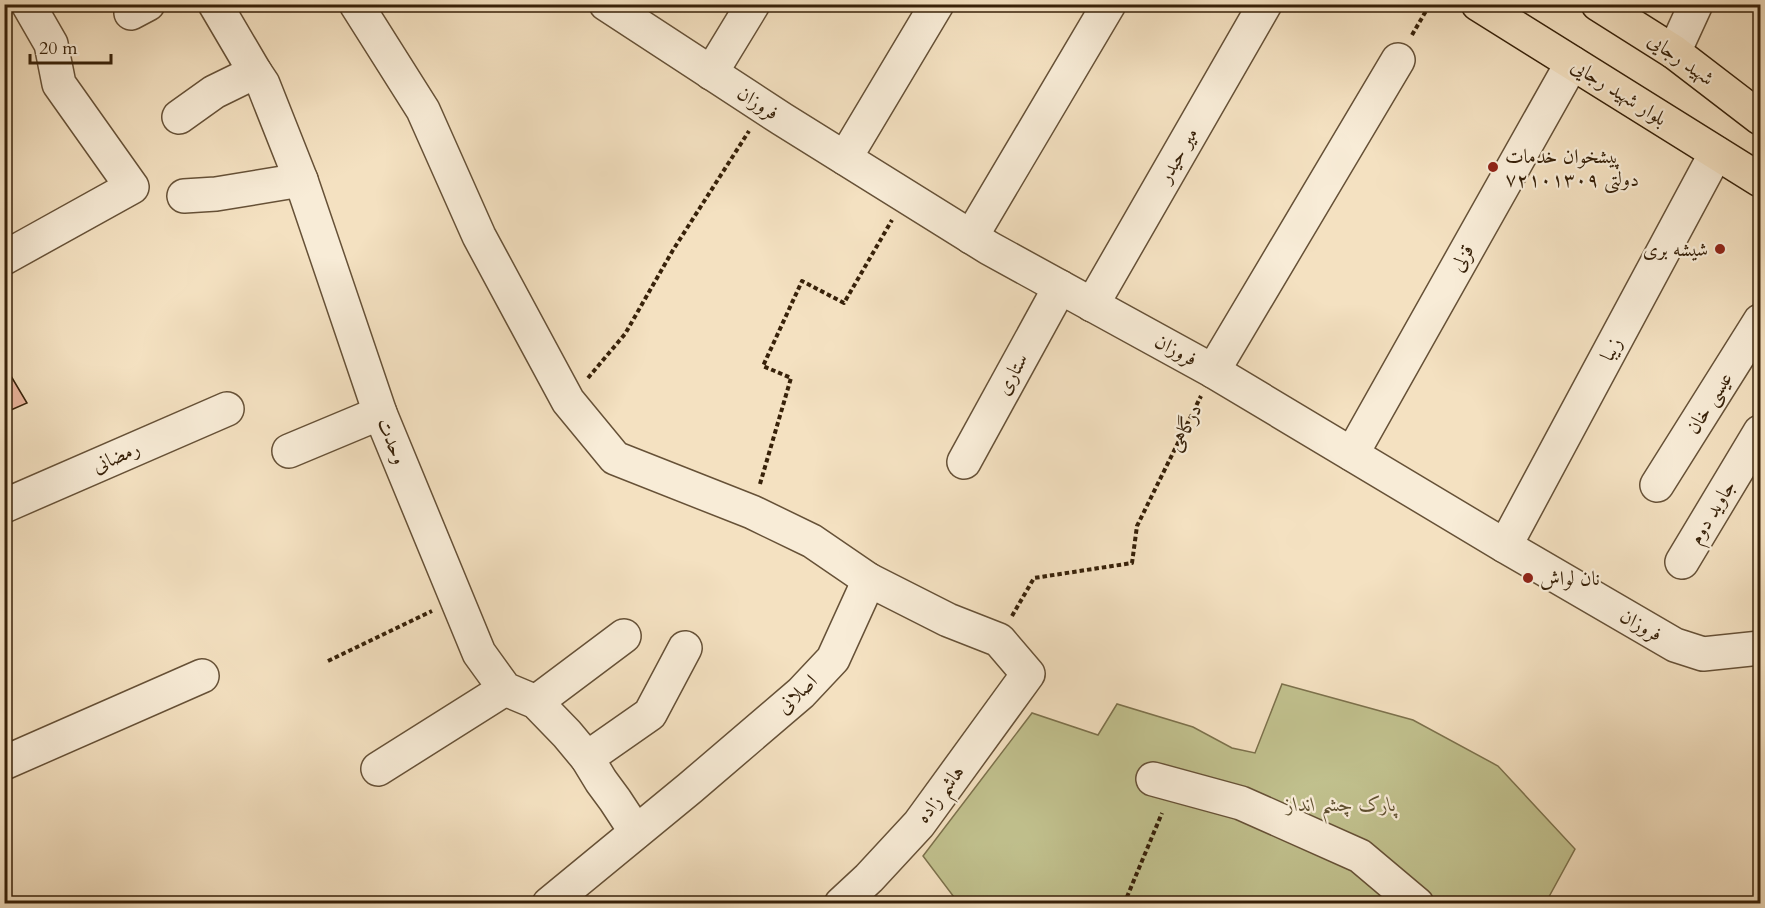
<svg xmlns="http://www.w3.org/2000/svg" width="1765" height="908" viewBox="0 0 1765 908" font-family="Cardo,Amiri,serif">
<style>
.green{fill:#c1c18e;stroke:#7c714c;stroke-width:1.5}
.building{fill:#ebb69e;stroke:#372109;stroke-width:1.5}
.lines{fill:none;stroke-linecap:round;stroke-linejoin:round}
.minor-casing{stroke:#665137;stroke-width:36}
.highway-casing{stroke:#372109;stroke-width:36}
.path{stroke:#372109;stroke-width:4;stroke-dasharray:4.5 3;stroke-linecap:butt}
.minor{stroke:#f8ecd7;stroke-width:33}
.highway{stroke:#f4e1c1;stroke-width:33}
.poi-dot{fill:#8f2418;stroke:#f8ecd7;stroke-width:2}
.labels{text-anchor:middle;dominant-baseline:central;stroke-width:4.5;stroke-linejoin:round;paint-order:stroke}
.street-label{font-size:20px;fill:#372109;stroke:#f8ecd7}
.poi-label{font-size:20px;fill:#372109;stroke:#f8ecd7;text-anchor:start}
.park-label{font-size:20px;font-style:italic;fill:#605131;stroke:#f8ecd7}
</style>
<rect width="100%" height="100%" fill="#f4e1c1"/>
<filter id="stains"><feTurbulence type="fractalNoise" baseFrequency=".00333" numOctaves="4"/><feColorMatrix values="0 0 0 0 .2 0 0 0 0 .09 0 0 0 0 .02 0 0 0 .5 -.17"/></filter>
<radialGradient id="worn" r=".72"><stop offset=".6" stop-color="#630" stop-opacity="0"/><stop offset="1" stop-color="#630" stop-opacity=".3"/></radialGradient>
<path class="green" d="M1282 684 1413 720 1498 766 1575 849 1545 904 956 903 957 901 923 856 1032 713 1098 735 1117 704 1193 727 1232 748 1255 753Z"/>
<path class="building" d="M8 371 27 403 4 413V373Z"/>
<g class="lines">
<defs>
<g id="minor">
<path d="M215 4 255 72 263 84 301 180 380 413 479 653 505 689 536 702 567 734 587 758 601 781 615 800 636 832"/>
<path d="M356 4 423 110 479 236 568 401 615 458 752 512 812 541 869 580"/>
<path d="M606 4 782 119 989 248 1213 371 1505 546 1675 645 1703 654 1760 648"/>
<path d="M131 13 148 4"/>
<path d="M1674 52 1696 4"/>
<path d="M711 73 753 4"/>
<path d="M179 117 214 92 255 72"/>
<path d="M845 158 937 4"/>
<path d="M184 196 216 194 301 180"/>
<path d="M971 237 1109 4"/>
<path d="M4 258 132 187 59 84 51 44 28 4"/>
<path d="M1092 305 1265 4"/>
<path d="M1213 371 1398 60"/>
<path d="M289 451 380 413"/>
<path d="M1352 454 1572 63"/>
<path d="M964 462 1060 287"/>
<path d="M1657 485 1760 321"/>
<path d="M4 506 227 409"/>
<path d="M1505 546 1716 153"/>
<path d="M1682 562 1760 432"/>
<path d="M536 702 624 636"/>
<path d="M587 758 650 714 685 648"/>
<path d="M4 763 202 676"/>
<path d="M378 769 505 689"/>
<path d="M1153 779 1241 803 1360 856 1417 904"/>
<path d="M549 904 690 788 801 693 833 659 869 580 948 620 999 640 1028 674 919 824 869 878 841 904"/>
</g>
<g id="highway">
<path d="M1478 4 1760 180"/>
<path d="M1598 4 1674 52 1760 118"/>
</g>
</defs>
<use href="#minor" class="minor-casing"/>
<use href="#highway" class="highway-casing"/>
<g class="path">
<path d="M1412 35 1430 4"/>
<path d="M588 378 625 334 673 250 749 131"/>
<path d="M760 484 791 378 763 366 802 281 844 303 892 220"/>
<path d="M1012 616 1034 578 1132 563 1137 526 1201 396"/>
<path d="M328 661 432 611"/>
<path d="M1124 904 1162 813"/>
</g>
<use href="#minor" class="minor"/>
<use href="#highway" class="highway"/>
</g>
<g class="poi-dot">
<circle cx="1493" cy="167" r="6"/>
<circle cx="1720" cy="249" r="6"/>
<circle cx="1528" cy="578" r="6"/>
</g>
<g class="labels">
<g class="street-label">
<text transform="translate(1681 59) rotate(35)">شهید رجایی</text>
<text transform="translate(1619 92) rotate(32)">بلوار شهید رجایی</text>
<text transform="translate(758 103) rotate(33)">فروزان</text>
<text transform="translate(1178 155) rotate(-60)">میر حیدر</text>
<text transform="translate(1462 258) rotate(-61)">قزلی</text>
<text transform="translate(1611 349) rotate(-62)">زیبا</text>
<text transform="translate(1176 350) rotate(29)">فروزان</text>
<text transform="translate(1012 374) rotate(-61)">ستاری</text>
<text transform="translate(1709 403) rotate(-58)">عیسی خان</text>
<text transform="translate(1185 428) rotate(-64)">درگاهی</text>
<text transform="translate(392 441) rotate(68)">وحدت</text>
<text transform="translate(116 457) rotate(-24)">رمضانی</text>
<text transform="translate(1712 512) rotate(-59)">جاوید دوم</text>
<text transform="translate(1641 625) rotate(30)">فروزان</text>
<text transform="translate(797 694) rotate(-43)">اصلانی</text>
<text transform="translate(940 794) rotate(-53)">هاشم زاده</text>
</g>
<g class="poi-label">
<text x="1505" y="156">پیشخوان خدمات<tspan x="1505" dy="23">دولتی ۷۲۱۰۱۳۰۹</tspan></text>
<text x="1708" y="249" text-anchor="end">شیشه بری</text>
<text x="1540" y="578">نان لواش</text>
</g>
<g class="park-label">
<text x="1341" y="804">پارک چشم انداز</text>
</g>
</g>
<rect width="1765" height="908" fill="none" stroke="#f4e1c1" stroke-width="24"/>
<rect x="6" y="6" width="1753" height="896" fill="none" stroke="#372109" stroke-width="3"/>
<rect x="12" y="12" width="1741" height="884" fill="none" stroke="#372109" stroke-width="1.5"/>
<path d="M30 54v9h81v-9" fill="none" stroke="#372109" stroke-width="3"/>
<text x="39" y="54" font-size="18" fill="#372109" stroke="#f8ecd7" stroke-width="4.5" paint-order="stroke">20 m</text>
<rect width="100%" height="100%" filter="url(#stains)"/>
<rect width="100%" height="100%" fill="url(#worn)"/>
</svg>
